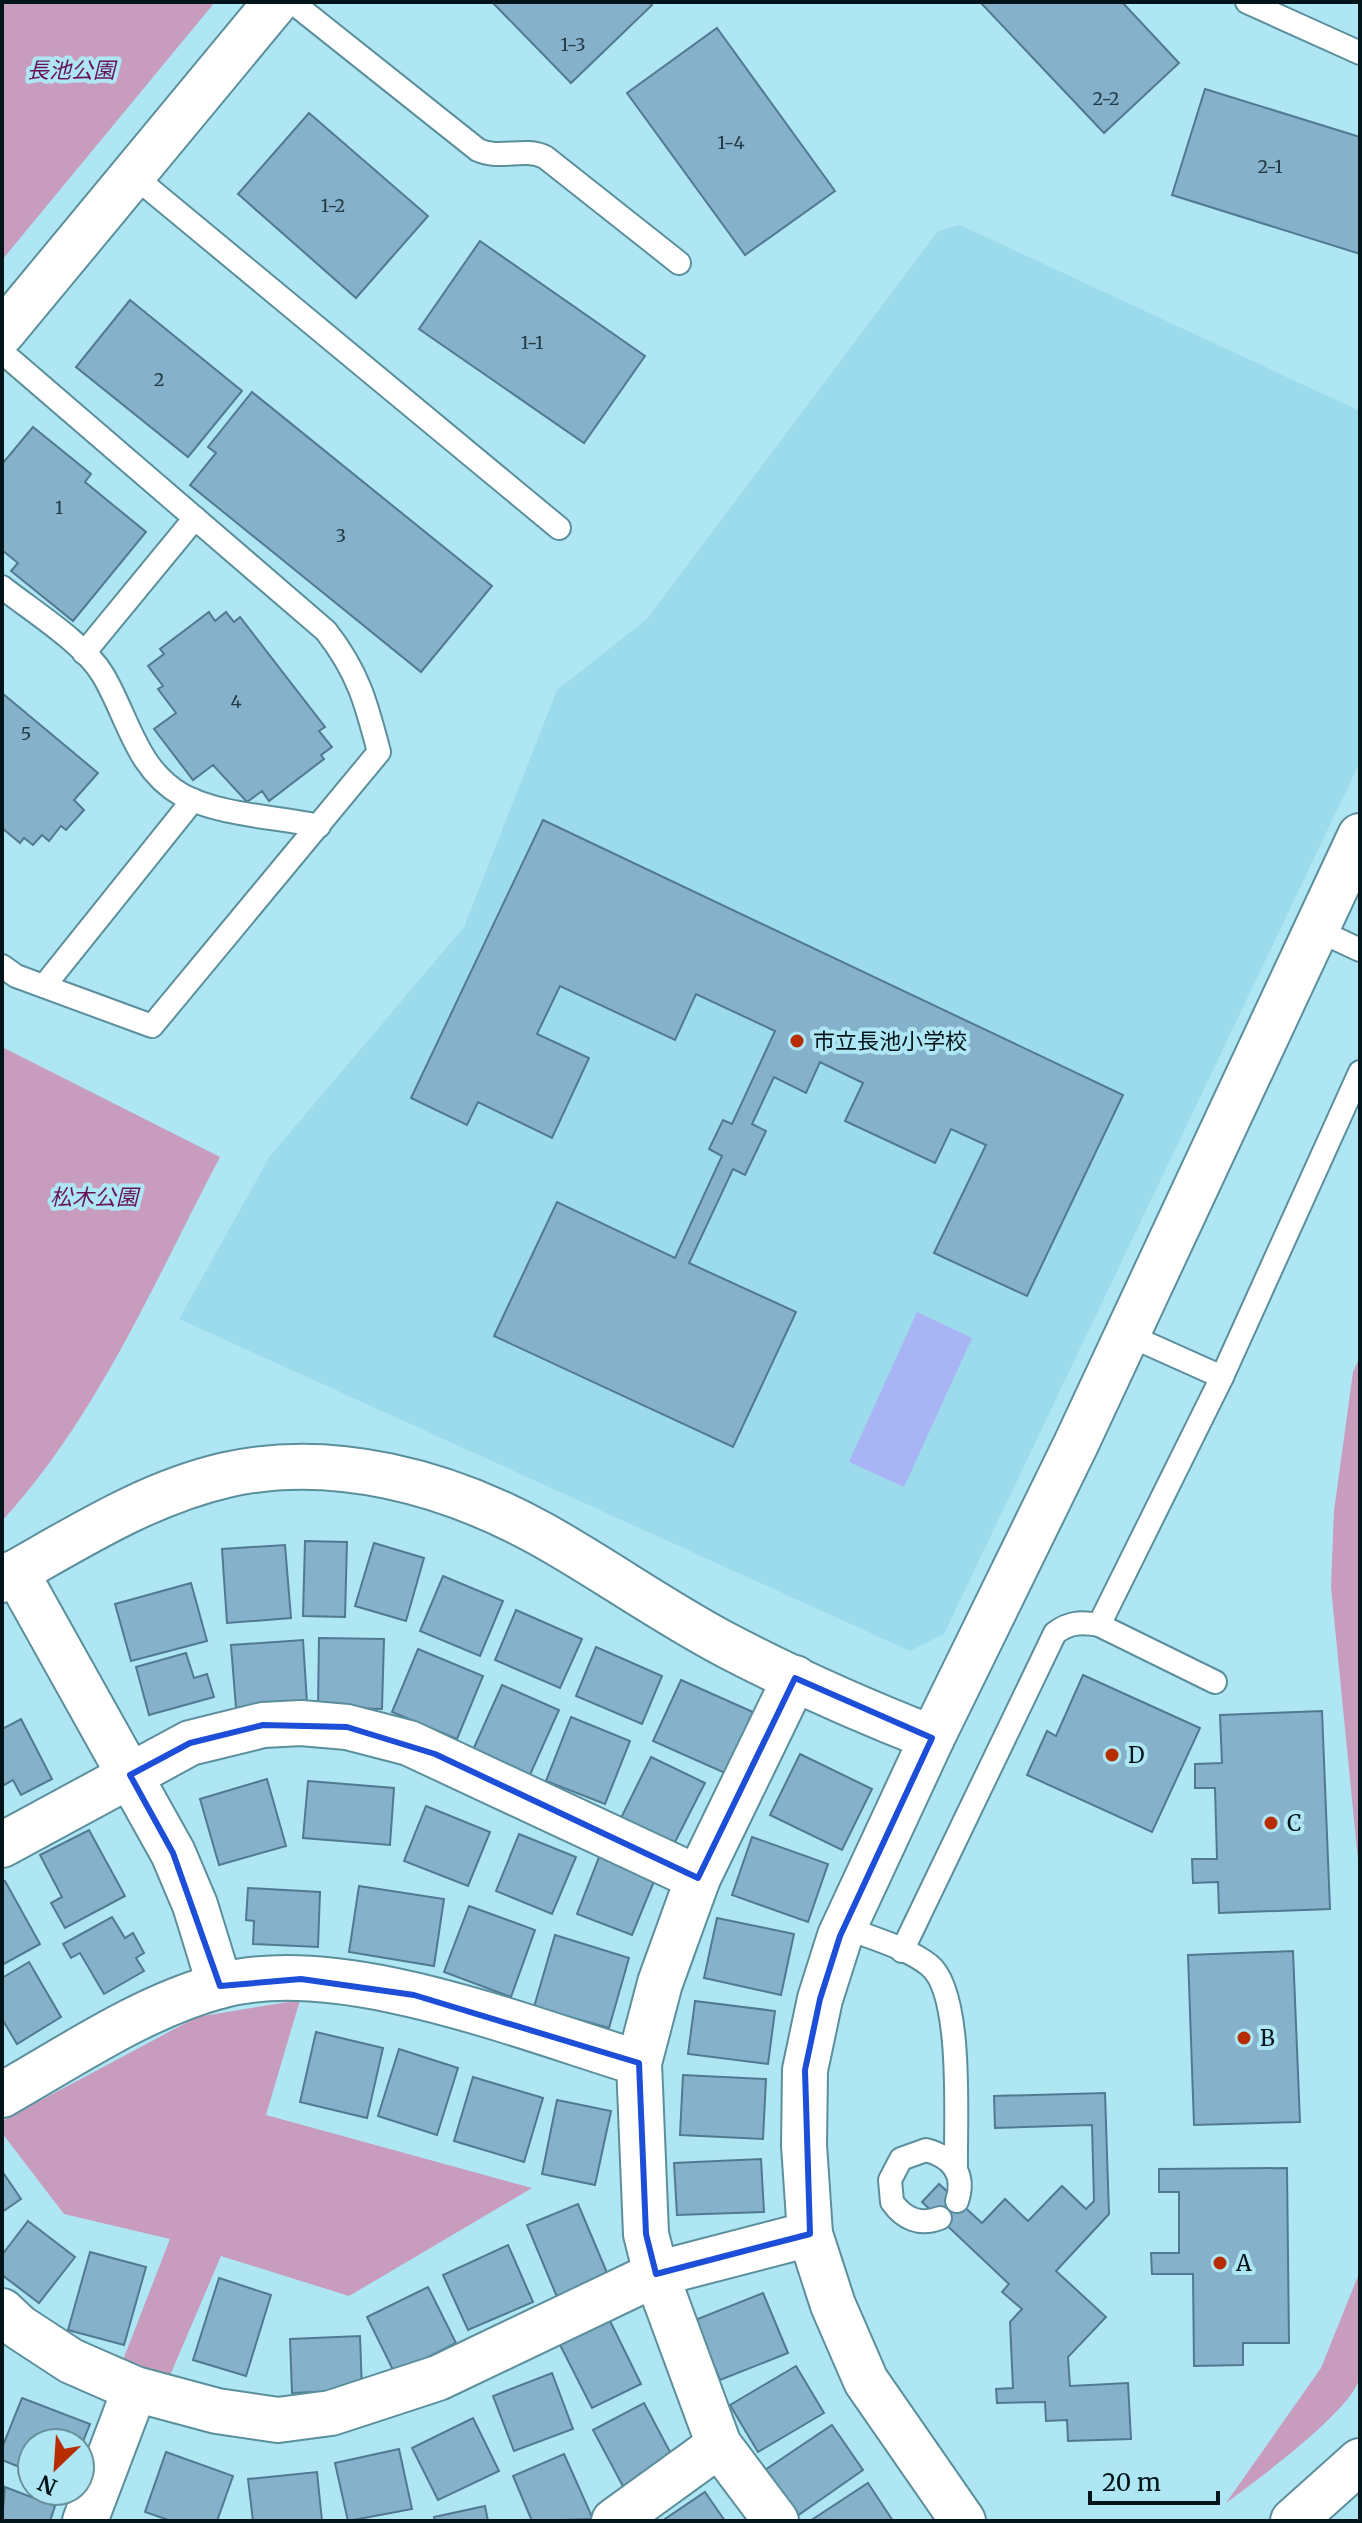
<svg xmlns="http://www.w3.org/2000/svg" width="1362" height="2523" viewBox="0 0 1362 2523" font-family="Merriweather,'Noto Sans JP',serif">
<style>
.built{fill:#9cdbec}
.green{fill:#c89cbd}
.water{fill:#a8b4f3}
.building{fill:#86b1ca;stroke:#517991;stroke-width:2}
.lines{fill:none;stroke-linecap:round;stroke-linejoin:round}
.lane-casing{stroke:#5b8f9c;stroke-width:26}
.street-casing{stroke:#5b8f9c;stroke-width:48}
.secondary-casing{stroke:#5b8f9c;stroke-width:48}
.lane{stroke:#fff;stroke-width:22}
.street{stroke:#fff;stroke-width:44}
.secondary{stroke:#fff;stroke-width:44}
.marked{fill:none;stroke:#1d4ed8;stroke-width:6;stroke-linejoin:round}
.poi-dot{fill:#b72d00;stroke:#afe6f4;stroke-width:3}
.labels{text-anchor:middle;dominant-baseline:central;stroke-width:8;stroke-linejoin:round;paint-order:stroke}
.number-label{font-size:18px;fill:#223b45}
.park-label{font-size:22px;font-style:italic;fill:#67125a;stroke:#afe6f4}
.poi-label{font-size:22px;fill:#011419;stroke:#afe6f4;text-anchor:start}
</style>
<rect width="100%" height="100%" fill="#afe6f4"/>
<path class="built" d="M960 225 1360 411V762L944 1634 910 1651 179 1319 270 1156 464 927 557 690 647 619 938 231Z"/>
<g class="green">
<path d="M2 2H215L2 260Z"/>
<path d="M2 1047 220 1157C154 1282 98 1416 2 1521Z"/>
<path d="M1360 1357V1880L1331 1587 1334 1511 1353 1372Z"/>
<path d="M300 2000 266 2115 532 2188 349 2296 221 2256 169 2378 123 2360 170 2239 64 2214 2 2133V2121L197 2017Z"/>
<path d="M1360 2271C1360 2304 1362 2343 1360 2376 1355 2409 1254 2482 1226 2503L1321 2368Z"/>
</g>
<path class="water" d="M917 1312 972 1338 904 1487 849 1462Z"/>
<g class="building">
<path d="M492 2H649L652 5 571 83Z"/>
<path d="M980 2H1122L1179 63 1104 133Z"/>
<path d="M717 28 835 191 745 255 627 93Z"/>
<path d="M1205 89 1360 137V254L1172 195Z"/>
<path d="M309 113 428 216 356 298 238 194Z"/>
<path d="M480 241 645 356 584 443 419 329Z"/>
<path d="M130 300 242 391 188 457 76 367Z"/>
<path d="M252 392 492 586 421 672 190 485 216 453 208 447Z"/>
<path d="M33 427 91 474 85 482 146 532 73 621 11 571 18 563 2 550V464Z"/>
<path d="M209 612 215 621 226 612 234 622 240 617 325 727 319 731 332 747 321 755 324 759 269 801 262 791 247 802 213 765 193 780 154 729 176 713 158 689 163 686 148 666 164 654 160 649Z"/>
<path d="M2 693 98 773 74 800 84 810 66 830 61 826 49 841 42 835 33 845 24 838 20 843 2 828Z"/>
<path d="M543 820 1123 1095 1027 1296 934 1253 986 1145 951 1129 935 1163 845 1121 863 1083 820 1062 806 1093 774 1077 752 1124 766 1131 745 1175 733 1169 689 1263 796 1312 733 1447 494 1336 557 1202 675 1258 722 1156 709 1149 723 1120 732 1124 775 1031 696 994 675 1040 560 986 537 1034 589 1058 552 1138 478 1102 467 1125 411 1098Z"/>
<path d="M305 1541 347 1542 345 1617 303 1616Z"/>
<path d="M374 1543 424 1558 406 1621 355 1606Z"/>
<path d="M285 1545 291 1618 227 1623 222 1549Z"/>
<path d="M443 1576 503 1601 480 1656 420 1631Z"/>
<path d="M191 1583 207 1641 131 1661 115 1604Z"/>
<path d="M516 1610 582 1639 560 1688 495 1660Z"/>
<path d="M319 1638 384 1639 382 1709 318 1707Z"/>
<path d="M303 1640 307 1703 236 1708 231 1645Z"/>
<path d="M596 1647 662 1676 642 1724 576 1696Z"/>
<path d="M418 1649 483 1676 457 1739 392 1712Z"/>
<path d="M186 1653 194 1678 207 1674 214 1697 149 1715 136 1667Z"/>
<path d="M1083 1675 1200 1728 1152 1832 1027 1775 1047 1731 1056 1736Z"/>
<path d="M681 1680 753 1712 725 1773 653 1741Z"/>
<path d="M502 1685 559 1710 529 1777 472 1752Z"/>
<path d="M1322 1711 1330 1909 1219 1913 1218 1882 1193 1883 1192 1859H1217L1215 1788H1195V1764L1222 1763 1220 1715Z"/>
<path d="M571 1717 630 1741 605 1804 546 1781Z"/>
<path d="M21 1719 52 1779 21 1795 13 1780 2 1786V1729Z"/>
<path d="M800 1754 872 1789 842 1850 770 1815Z"/>
<path d="M651 1757 705 1783 673 1846 620 1820Z"/>
<path d="M267 1779 286 1846 219 1865 200 1799Z"/>
<path d="M308 1781 394 1788 390 1845 303 1838Z"/>
<path d="M426 1806 490 1832 468 1886 404 1861Z"/>
<path d="M89 1830 125 1896 65 1928 51 1903 62 1897 40 1855Z"/>
<path d="M519 1834 576 1857 552 1914 496 1891Z"/>
<path d="M752 1837 828 1864 808 1922 732 1895Z"/>
<path d="M601 1852 657 1874 632 1935 577 1914Z"/>
<path d="M5 1881 40 1944 2 1965V1883Z"/>
<path d="M359 1886 444 1899 434 1966 349 1952Z"/>
<path d="M248 1888 320 1892 318 1947 253 1944 254 1921 246 1920Z"/>
<path d="M469 1906 535 1930 511 1997 444 1972Z"/>
<path d="M112 1917 125 1938 133 1933 144 1953 136 1958 144 1971 104 1994 80 1953 71 1958 63 1944Z"/>
<path d="M717 1918 794 1934 781 1995 704 1978Z"/>
<path d="M555 1935 629 1958 609 2028 534 2007Z"/>
<path d="M1293 1951 1300 2122 1194 2125 1188 1955Z"/>
<path d="M29 1962 61 2017 17 2044 2 2019V1978Z"/>
<path d="M695 2001 775 2011 768 2064 688 2054Z"/>
<path d="M316 2032 383 2048 367 2118 300 2102Z"/>
<path d="M399 2049 458 2068 437 2135 378 2116Z"/>
<path d="M683 2075 766 2079 763 2139 680 2135Z"/>
<path d="M473 2077 543 2098 524 2162 454 2141Z"/>
<path d="M1105 2093 1109 2214 1056 2271 1106 2317 1068 2357 1070 2386 1128 2383 1131 2439 1068 2441 1067 2420 1046 2421 1045 2402 997 2403 996 2389 1013 2388 1010 2322 1022 2309 1002 2292 1009 2284 922 2202 939 2184 982 2223 1005 2199 1028 2221 1062 2186 1086 2209 1094 2201 1092 2125 995 2128 994 2096Z"/>
<path d="M557 2100 611 2111 595 2185 542 2174Z"/>
<path d="M761 2159 764 2212 677 2215 674 2163Z"/>
<path d="M1287 2168 1289 2343H1243V2365L1194 2366 1193 2274H1152L1151 2253H1179V2192H1159V2169Z"/>
<path d="M2 2171 21 2199 2 2212Z"/>
<path d="M578 2204 608 2275 557 2297 527 2225Z"/>
<path d="M28 2221 75 2257 39 2303 2 2275V2255Z"/>
<path d="M508 2245 533 2302 468 2330 443 2275Z"/>
<path d="M90 2252 146 2267 124 2345 68 2330Z"/>
<path d="M219 2278 271 2295 246 2376 193 2360Z"/>
<path d="M428 2287 456 2343 395 2374 367 2317Z"/>
<path d="M763 2293 788 2353 720 2380 695 2320Z"/>
<path d="M609 2319 641 2384 592 2408 559 2343Z"/>
<path d="M360 2336 362 2390 292 2393 290 2339Z"/>
<path d="M796 2366 824 2413 758 2452 730 2405Z"/>
<path d="M552 2373 573 2429 514 2451 493 2396Z"/>
<path d="M22 2398 90 2424 80 2449V2443H32V2472L2 2460V2448Z"/>
<path d="M644 2403 677 2465 626 2492 593 2430Z"/>
<path d="M473 2418 499 2471 438 2500 412 2448Z"/>
<path d="M832 2425 863 2470 797 2516 765 2470Z"/>
<path d="M399 2449 412 2509 348 2521 335 2463Z"/>
<path d="M166 2452 233 2476 217 2521H171L145 2512Z"/>
<path d="M564 2454 593 2519 532 2521 513 2476Z"/>
<path d="M317 2472 322 2521H253L248 2479Z"/>
<path d="M868 2483 893 2521H810Z"/>
<path d="M5 2487 55 2506 50 2521H2Z"/>
<path d="M705 2492 725 2521H667L665 2519Z"/>
<path d="M485 2506 488 2521H435L434 2517Z"/>
</g>
<g class="lines">
<defs>
<g id="lane">
<path d="M292 2 478 150C500 160 524 147 545 157L679 263"/>
<path d="M1247 2 1360 53"/>
<path d="M134 176 559 528"/>
<path d="M2 352 326 631C358 672 366 702 379 752L152 1026 16 976 2 966"/>
<path d="M2 587C32 611 84 643 103 675 128 717 136 769 182 795 218 815 277 817 319 826"/>
<path d="M84 653 195 518"/>
<path d="M1317 930 1360 950"/>
<path d="M44 986 193 800"/>
<path d="M1126 1334 1222 1377"/>
<path d="M1099 1625 1222 1377 1360 1072"/>
<path d="M844 1927C871 1938 906 1947 929 1965 964 1992 955 2124 956 2169"/>
<path d="M902 1951 1055 1633C1070 1622 1081 1622 1099 1625L1215 1682"/>
<path d="M940 2218C920 2226 904 2219 892 2202L890 2180 901 2159 926 2150C952 2157 966 2174 957 2201"/>
</g>
<g id="street">
<path d="M16 1572 173 1853 195 1905 220 1986"/>
<path d="M2 1845 190 1743 263 1725 301 1723 347 1727 409 1743 698 1878"/>
<path d="M2 2095C71 2056 142 2007 219 1986 339 1953 523 2028 639 2063"/>
<path d="M2 2311 19 2327 71 2361 135 2389 217 2411 278 2420 331 2413 438 2378 656 2274 810 2234"/>
<path d="M85 2521 135 2389"/>
<path d="M614 2521 719 2445"/>
<path d="M776 2521 719 2445 656 2274 646 2234 639 2063 660 1983 698 1878 795 1678"/>
</g>
<g id="secondary">
<path d="M2 333 276 2"/>
<path d="M2 1580C74 1540 144 1494 226 1475 332 1451 447 1482 541 1534 604 1569 663 1612 728 1646 793 1680 863 1711 932 1738"/>
<path d="M963 2521 866 2381 833 2305 810 2234 804 2145 805 2070 820 1999 840 1936 932 1738 1076 1444 1360 836"/>
<path d="M1293 2521 1360 2461"/>
</g>
</defs>
<use href="#lane" class="lane-casing"/>
<use href="#street" class="street-casing"/>
<use href="#secondary" class="secondary-casing"/>
<use href="#lane" class="lane"/>
<use href="#street" class="street"/>
<use href="#secondary" class="secondary"/>
</g>
<path class="marked" d="M795 1678 932 1738 840 1936 820 1999 805 2070 810 2234 656 2274 646 2234 639 2063 414 1995 301 1979 220 1986 173 1853 130 1775 190 1743 263 1725 347 1727 435 1754 698 1878Z"/>
<g class="poi-dot">
<circle cx="797" cy="1041" r="8"/>
<circle cx="1112" cy="1755" r="8"/>
<circle cx="1271" cy="1823" r="8"/>
<circle cx="1244" cy="2038" r="8"/>
<circle cx="1220" cy="2263" r="8"/>
</g>
<g class="labels">
<g class="number-label">
<text x="573" y="44">1-3</text>
<text x="1106" y="98">2-2</text>
<text x="731" y="142">1-4</text>
<text x="1270" y="166">2-1</text>
<text x="333" y="205">1-2</text>
<text x="532" y="342">1-1</text>
<text x="159" y="379">2</text>
<text x="59" y="507">1</text>
<text x="341" y="535">3</text>
<text x="236" y="701">4</text>
<text x="26" y="733">5</text>
</g>
<g class="park-label">
<text x="71" y="70">長池公園</text>
<text x="94" y="1197">松木公園</text>
</g>
<g class="poi-label">
<text x="813" y="1041">市立長池小学校</text>
<text x="1128" y="1755">D</text>
<text x="1287" y="1823">C</text>
<text x="1260" y="2038">B</text>
<text x="1236" y="2263">A</text>
</g>
</g>
<rect width="1362" height="2523" fill="none" stroke="#011419" stroke-width="8"/>
<g transform="translate(56 2467) rotate(205)"><circle r="38" fill="#afe6f4" stroke="#69929c" stroke-width="2"/>
<path d="M0-6L14 30L0 20L-14 30Z" fill="#b72d00"/>
<text y="-12" font-size="22" font-weight="bold" text-anchor="middle" fill="#011419">N</text>
</g>
<path d="M1090 2491v12h128v-12" fill="none" stroke="#011419" stroke-width="4"/>
<text x="1102" y="2491" font-size="24" fill="#011419" stroke="#afe6f4" stroke-width="6" paint-order="stroke">20 m</text>
</svg>
